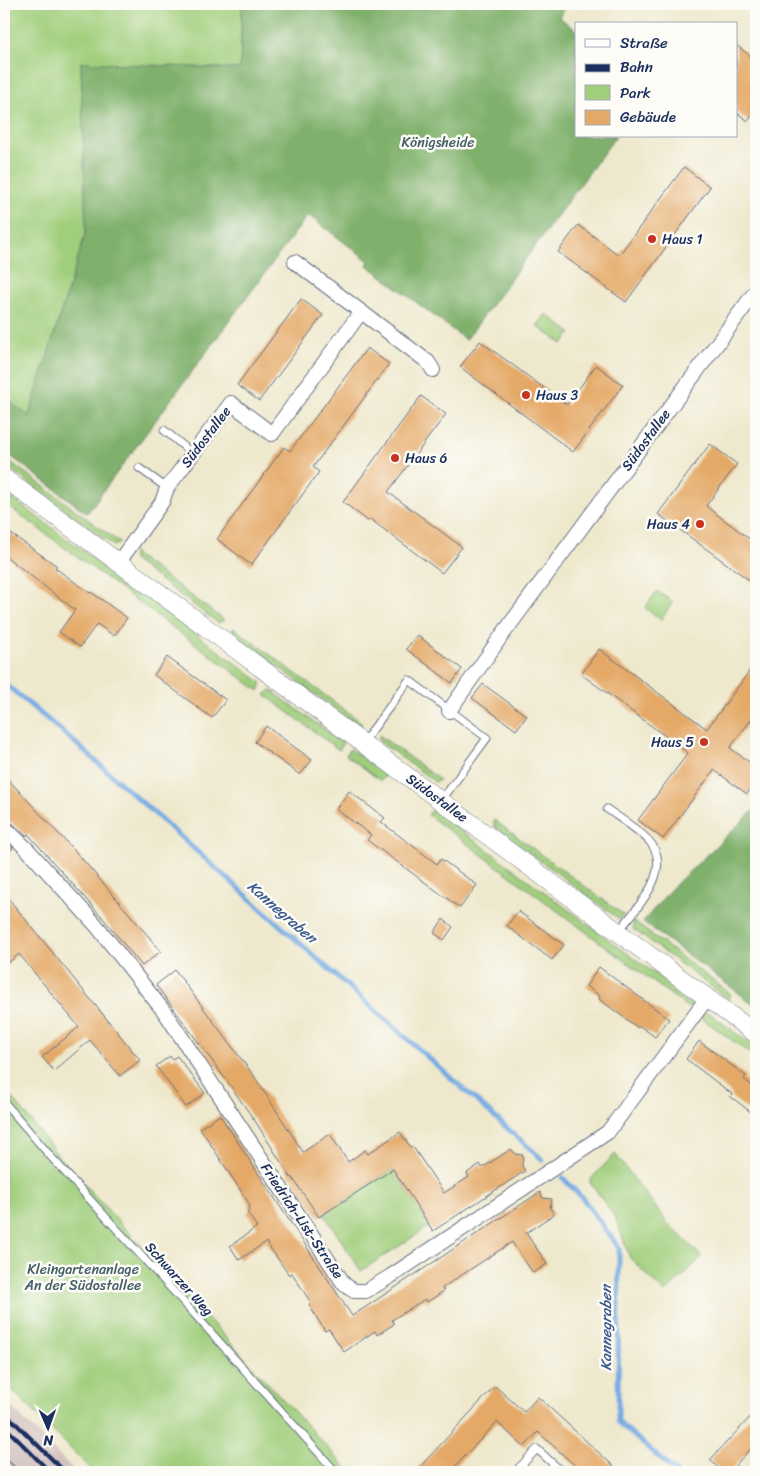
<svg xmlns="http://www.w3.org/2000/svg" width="760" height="1476" viewBox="0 0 760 1476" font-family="Sriracha,sans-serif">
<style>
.industrial{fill:#d1bfbd}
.green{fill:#a0ce7c;stroke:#5e7e6d}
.forest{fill:#80b16c;stroke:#4e7065}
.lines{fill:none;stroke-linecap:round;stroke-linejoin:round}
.stream{stroke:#77abe3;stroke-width:5}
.building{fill:#e4a966}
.service-casing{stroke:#657084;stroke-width:9}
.minor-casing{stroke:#657084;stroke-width:16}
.tertiary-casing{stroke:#657084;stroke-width:19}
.service{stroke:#fff;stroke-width:7}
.minor{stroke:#fff;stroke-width:14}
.tertiary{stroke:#fff;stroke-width:18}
.tram{stroke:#1b2f5e;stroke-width:1}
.rail{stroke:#1b2f5e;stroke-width:4}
.poi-dot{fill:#c8321e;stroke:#fdfcf7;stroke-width:2}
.labels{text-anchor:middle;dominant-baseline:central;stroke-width:5;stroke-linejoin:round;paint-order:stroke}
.park-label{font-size:14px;fill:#435f67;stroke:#fdfcf7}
.poi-label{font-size:14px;fill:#1b2f5e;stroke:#fdfcf7;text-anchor:start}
.street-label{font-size:14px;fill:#1b2f5e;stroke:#fdfcf7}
.water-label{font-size:15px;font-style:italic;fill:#3b5a8d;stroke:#fdfcf7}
</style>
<rect width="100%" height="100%" fill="#fdfcf7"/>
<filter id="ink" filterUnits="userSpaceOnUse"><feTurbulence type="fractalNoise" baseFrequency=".02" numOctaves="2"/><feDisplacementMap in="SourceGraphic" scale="10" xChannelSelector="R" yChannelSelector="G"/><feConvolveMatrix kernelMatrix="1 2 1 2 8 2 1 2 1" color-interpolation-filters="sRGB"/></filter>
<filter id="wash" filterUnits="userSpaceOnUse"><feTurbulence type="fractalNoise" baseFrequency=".0096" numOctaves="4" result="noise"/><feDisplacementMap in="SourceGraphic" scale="20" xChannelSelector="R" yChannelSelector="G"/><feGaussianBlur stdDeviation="1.12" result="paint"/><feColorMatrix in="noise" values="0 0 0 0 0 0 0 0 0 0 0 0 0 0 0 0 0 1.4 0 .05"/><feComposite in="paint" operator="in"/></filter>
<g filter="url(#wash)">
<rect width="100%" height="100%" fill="#eee8cc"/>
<path class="industrial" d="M4 1400 76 1472H4Z"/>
<g class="green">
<path d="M4 4H242L240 69 81 63 86 232 29 416 4 398Z"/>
<path d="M546 314 571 333 562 344 537 326Z"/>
<path d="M4 457 120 543 114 546 4 464Z"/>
<path d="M9 496 262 683 259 691 4 503Z"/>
<path d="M133 553 224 620 218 623 133 560Z"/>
<path d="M657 591 673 602 661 620 645 608Z"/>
<path d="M234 628 361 722V728L231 632Z"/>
<path d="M271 690 343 743 339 750 265 695Z"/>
<path d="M379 735 440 780 435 782 379 741Z"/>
<path d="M350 749 386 775 381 781 346 755Z"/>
<path d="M432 809 692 1001 690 1009 428 815Z"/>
<path d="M494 820 624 915 619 919 494 826Z"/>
<path d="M633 921 731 994 728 999 633 929Z"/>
<path d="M704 1013H709L756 1048V1058L700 1017Z"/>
<path d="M4 1087 61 1159 350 1472H94L4 1382Z"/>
<path d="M615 1154 667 1222 702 1257 665 1293 630 1258 615 1217 589 1181Z"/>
<path d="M393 1169 430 1226 361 1271 324 1214Z"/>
</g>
<g class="forest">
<path d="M242 4H568L559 17 576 30V136H616L466 340 367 265 369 261 308 215 87 513 4 451V398L29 416 86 232 81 62 240 69Z"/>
<path d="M756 808V1006L643 922 671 889Z"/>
</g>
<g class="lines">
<g class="stream">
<path d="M4 683 71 739 543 1160"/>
<path d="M563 1178 584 1200 619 1248 618 1422 676 1472"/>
</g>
</g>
<g id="blocks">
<g class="building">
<path d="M736 45 756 60V110L748 121 736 112Z"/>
<path d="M684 167 710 187 626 302 558 252 578 225 619 255Z"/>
<path d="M301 299 323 315 259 401 237 385Z"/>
<path d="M480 341 567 405 596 365 623 385 573 452 460 367Z"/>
<path d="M367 348 389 364 313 467 319 472 251 565 217 539 284 447 290 451Z"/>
<path d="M421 396 446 414 388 492 462 547 442 573 370 519 368 521 343 502Z"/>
<path d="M710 444 737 464 706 506 756 544V585L658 514Z"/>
<path d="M4 529 57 566 55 568 90 593 91 592 127 618 114 636 97 624 80 647 59 632 75 610 4 555Z"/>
<path d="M417 635 462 669 452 683 406 649Z"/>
<path d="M599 649 707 729 756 662V713L730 748 756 767V780L747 794 714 770 663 839 638 820 688 753 581 674Z"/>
<path d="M167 657 226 700 212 718 154 675Z"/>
<path d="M483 684 527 716 516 730 472 698Z"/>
<path d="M266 726 312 760 300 775 255 742Z"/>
<path d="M4 775 84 861 161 951 142 966 102 917 28 834 26 836 10 821 4 818Z"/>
<path d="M349 791 385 818 381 822 437 864 441 859 477 885 460 908 367 840 371 835 336 809Z"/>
<path d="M4 839 13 848 4 857Z"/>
<path d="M4 893 140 1060 120 1076 90 1040 54 1071 42 1057 79 1027 19 954 4 966Z"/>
<path d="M518 911 564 945 552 960 507 926Z"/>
<path d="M443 919 453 927 444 940 434 933Z"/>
<path d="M599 967 669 1019 655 1037 640 1026 638 1028 599 999 600 996 586 986Z"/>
<path d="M175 970 254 1076 303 1152 330 1134 348 1162 365 1150 368 1154 400 1132 411 1148 413 1147 444 1193 469 1177 467 1173 480 1164 482 1168 511 1149 515 1154 523 1155 522 1166 525 1171 433 1231 393 1169 319 1217 292 1177 291 1178 257 1124 227 1081 156 985Z"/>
<path d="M699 1041 746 1076 744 1079 756 1089V1116L730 1096 732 1094 686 1059Z"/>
<path d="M170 1056 172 1059 177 1056 205 1093 186 1107 156 1066Z"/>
<path d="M220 1115 352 1316 540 1192 543 1198 552 1199 550 1208 554 1214 526 1233 547 1264 533 1273 512 1242 442 1288 444 1291 427 1302 425 1299 392 1320 394 1324 377 1335 375 1331 344 1352 329 1329 325 1331 309 1305 311 1303 292 1273 289 1275 266 1242 239 1260 230 1246 257 1227 247 1212 250 1210 249 1207 250 1205 200 1128Z"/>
<path d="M495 1386 524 1412 538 1397 620 1472H582L538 1432 524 1447 497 1422 450 1472H415Z"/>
<path d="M756 1411V1443L729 1472H723L710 1460Z"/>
</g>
</g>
</g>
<g filter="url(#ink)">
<use href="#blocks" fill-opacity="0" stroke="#657084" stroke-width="1"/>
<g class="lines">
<defs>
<g id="service">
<path d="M164 430 193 454"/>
<path d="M139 468 167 488"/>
<path d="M363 743 409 680 487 738 441 801"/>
<path d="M607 809C619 818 641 831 650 842 674 871 636 909 618 932"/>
<path d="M4 1102 52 1158 197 1317 336 1472"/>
<path d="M515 1472 537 1449 562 1472"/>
</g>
<g id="minor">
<path d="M295 262 428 362 433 370"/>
<path d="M118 563 162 502 167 488 231 403 272 434 361 312"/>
<path d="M449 711 500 638 756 291"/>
<path d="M4 827 27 849 96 925 166 1014 344 1284 354 1291H366L391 1276 608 1132 707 998"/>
</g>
<path id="tertiary" d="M4 478 756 1034"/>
</defs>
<use href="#service" class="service-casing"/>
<use href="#minor" class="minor-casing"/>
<use href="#tertiary" class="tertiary-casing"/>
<use href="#service" class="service"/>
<use href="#minor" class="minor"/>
<use href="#tertiary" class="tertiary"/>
<g class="tram">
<path d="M4 1457 20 1472"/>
<path d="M4 1471 5 1472"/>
</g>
<g class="rail">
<path d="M4 1412 65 1472"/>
<path d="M4 1426 50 1472"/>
</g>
</g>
</g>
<g class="poi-dot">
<circle cx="652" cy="239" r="5"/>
<circle cx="526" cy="395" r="5"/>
<circle cx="395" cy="458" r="5"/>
<circle cx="700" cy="524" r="5"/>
<circle cx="704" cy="742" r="5"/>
</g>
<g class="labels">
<g class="park-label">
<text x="438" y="142">Königsheide</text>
<text x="83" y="1269">Kleingartenanlage<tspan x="83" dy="16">An der Südostallee</tspan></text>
</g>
<g class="poi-label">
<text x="662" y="239">Haus 1</text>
<text x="536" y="395">Haus 3</text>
<text x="405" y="458">Haus 6</text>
<text x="690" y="524" text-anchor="end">Haus 4</text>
<text x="694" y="742" text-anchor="end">Haus 5</text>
</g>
<g class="street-label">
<text transform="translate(206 437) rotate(-53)">Südostallee</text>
<text transform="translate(646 440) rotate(-54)">Südostallee</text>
<text transform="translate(437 798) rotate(36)">Südostallee</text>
<text transform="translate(302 1221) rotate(56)">Friedrich-List-Straße</text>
<text transform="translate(179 1279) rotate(48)">Schwarzer Weg</text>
</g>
<g class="water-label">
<text transform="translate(282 912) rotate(41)">Kannegraben</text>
<text transform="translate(606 1328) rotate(-90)">Kannegraben</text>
</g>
</g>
<rect width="760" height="1476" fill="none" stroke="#fdfcf7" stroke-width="20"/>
<rect x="575" y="22" width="162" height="115" fill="#fdfcf7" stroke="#a3aaba"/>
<rect x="585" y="39" width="25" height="8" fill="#ffffff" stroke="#a3aaba"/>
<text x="620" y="48" font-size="15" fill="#1b2f5e">Straße</text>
<rect x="585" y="64" width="25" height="8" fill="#1b2f5e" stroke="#a3aaba"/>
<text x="620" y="72" font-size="15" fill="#1b2f5e">Bahn</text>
<rect x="585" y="85" width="25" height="15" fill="#a0ce7c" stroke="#a3aaba"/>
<text x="620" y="98" font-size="15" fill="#1b2f5e">Park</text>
<rect x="585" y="110" width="25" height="15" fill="#e4a966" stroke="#a3aaba"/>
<text x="620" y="122" font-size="15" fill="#1b2f5e">Gebäude</text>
<g transform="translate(48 1428) rotate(178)" stroke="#fdfcf7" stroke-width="4" paint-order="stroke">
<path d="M0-4L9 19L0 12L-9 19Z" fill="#1b2f5e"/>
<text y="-8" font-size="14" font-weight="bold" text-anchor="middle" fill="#1b2f5e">N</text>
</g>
</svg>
